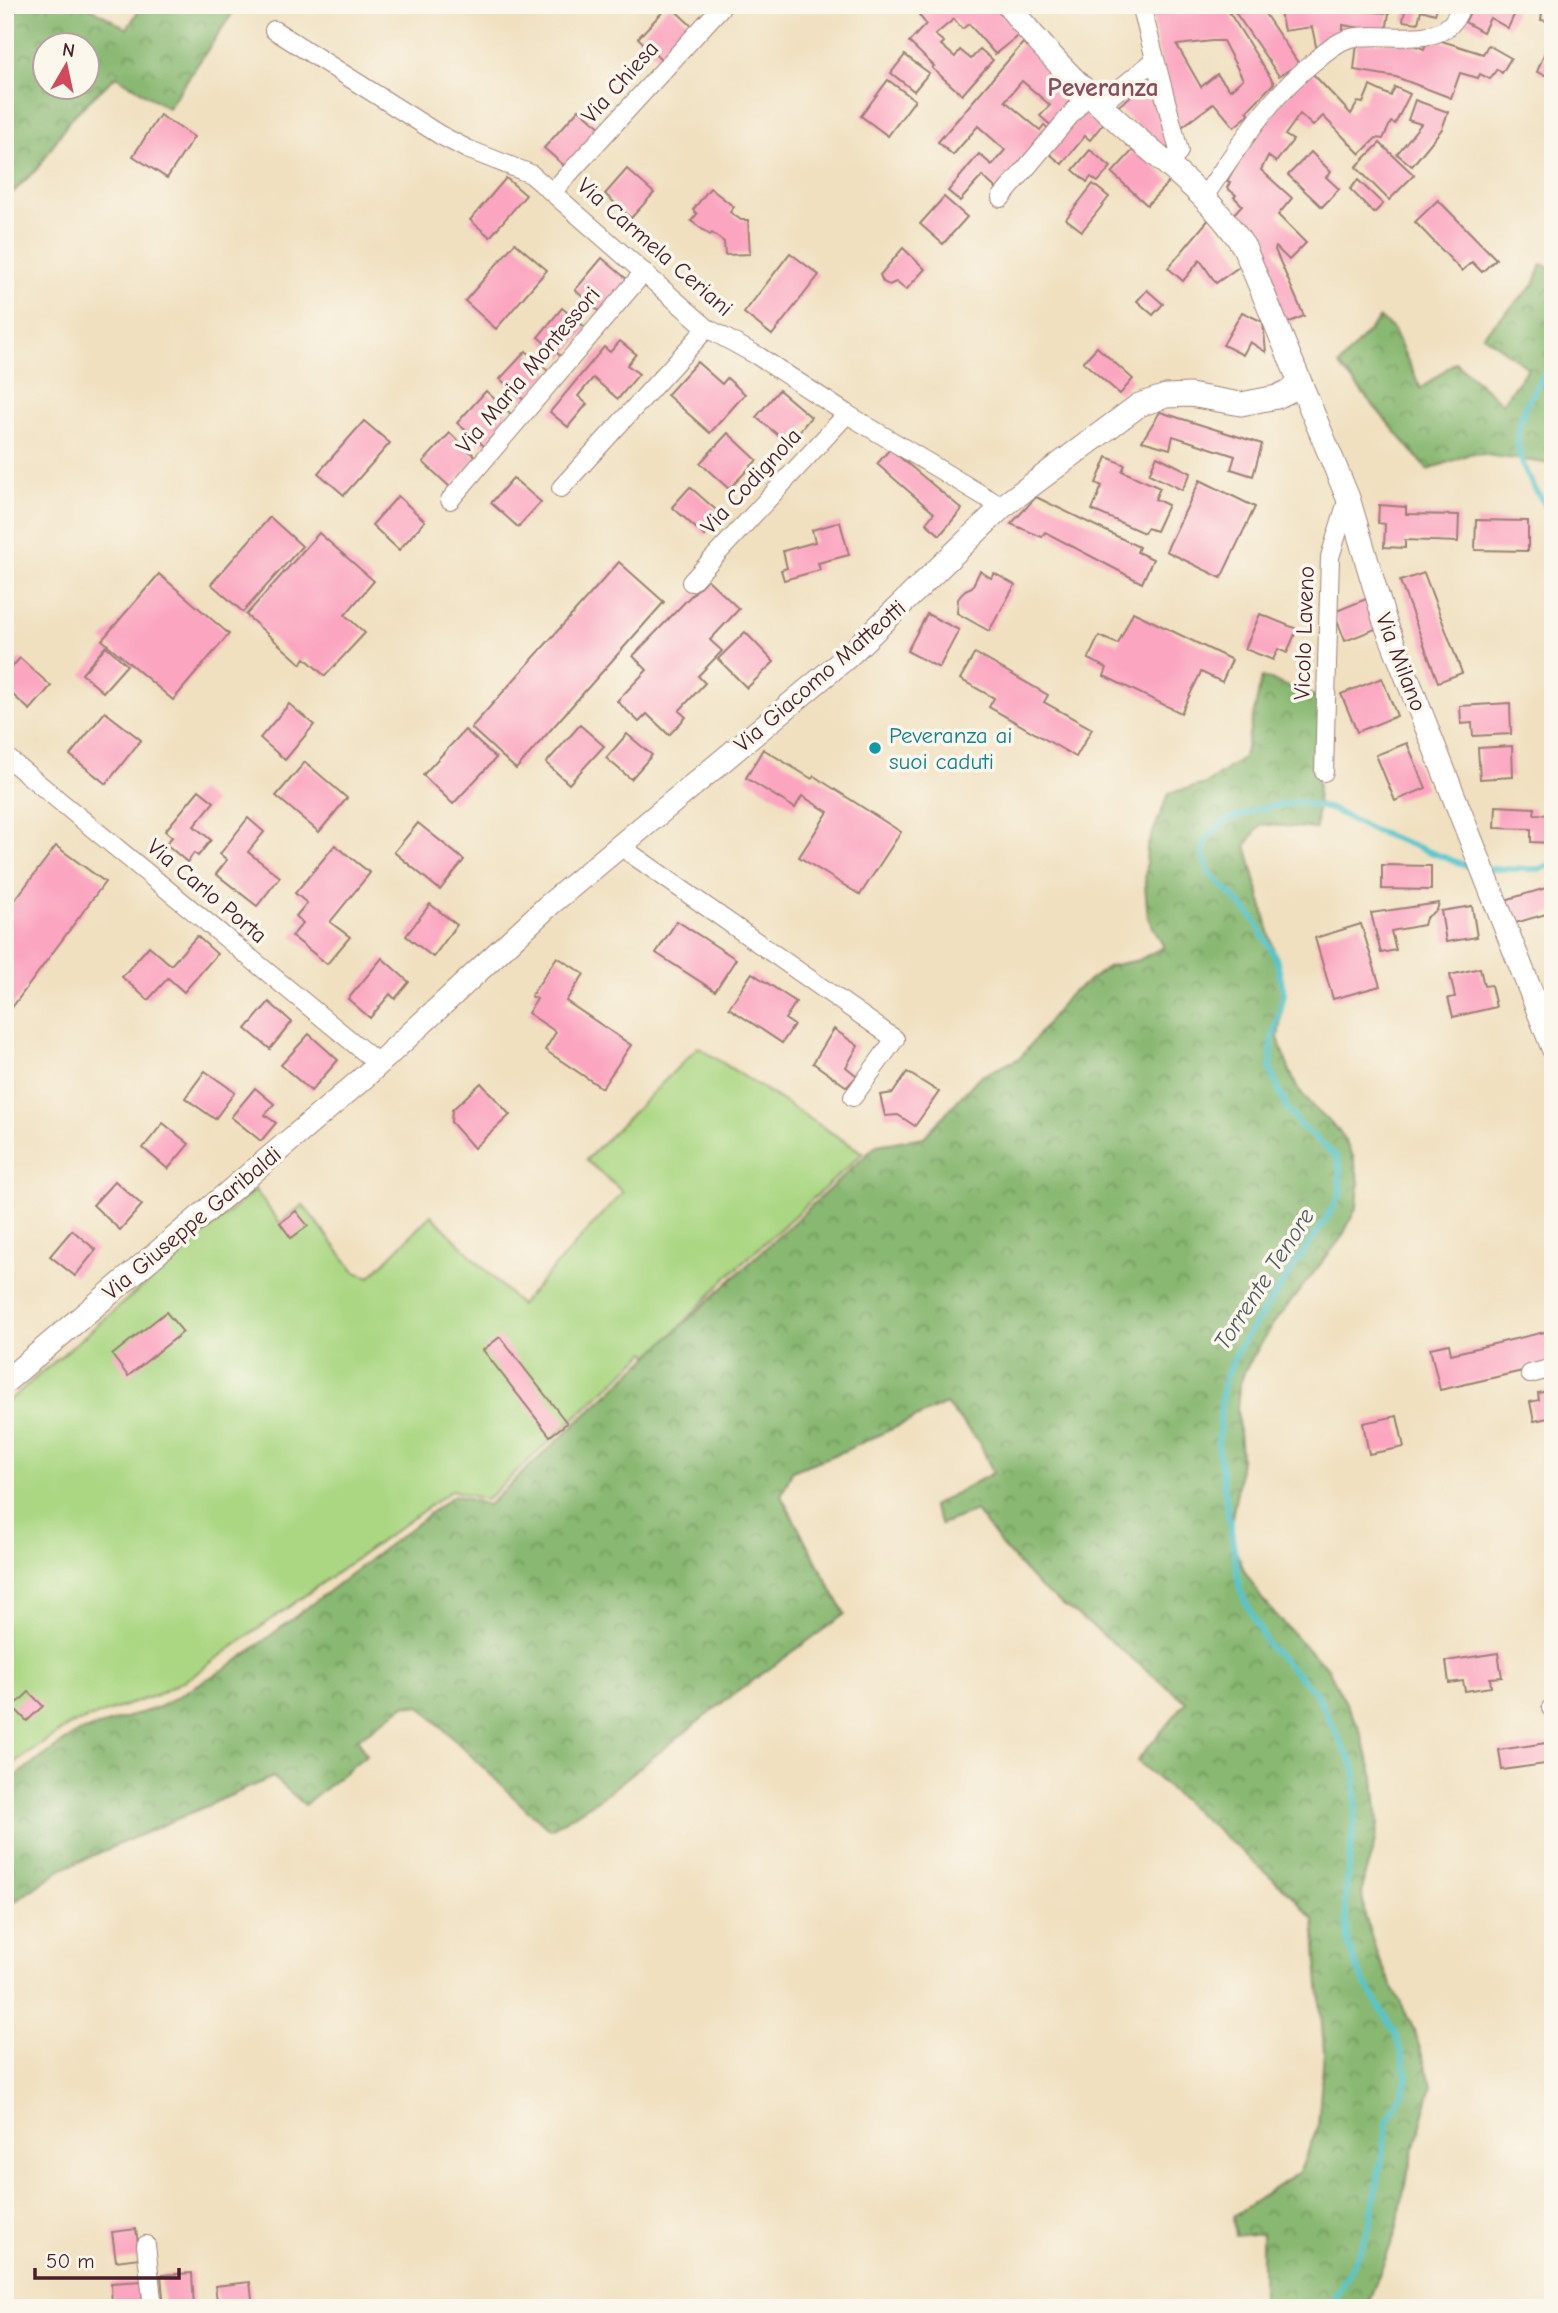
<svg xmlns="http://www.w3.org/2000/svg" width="1558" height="2313" viewBox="0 0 1558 2313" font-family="'Comic Neue',sans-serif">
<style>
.green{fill:#abd783;stroke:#7a7b57;stroke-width:2}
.forest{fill:url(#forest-crowns);stroke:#696c4e;stroke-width:2;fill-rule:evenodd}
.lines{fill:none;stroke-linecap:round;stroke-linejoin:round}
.stream{stroke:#56c4cb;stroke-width:6}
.building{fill:#fba5c0;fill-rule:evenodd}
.minor-casing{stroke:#9d8076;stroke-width:20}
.tertiary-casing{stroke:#9d8076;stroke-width:25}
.minor{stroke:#fff;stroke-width:18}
.tertiary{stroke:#fff;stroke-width:23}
.culture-dot{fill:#0f9aa8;stroke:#fbf7ec;stroke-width:2.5}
.labels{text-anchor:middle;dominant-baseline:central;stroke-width:7;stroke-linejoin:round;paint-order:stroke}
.street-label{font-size:23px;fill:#4a1f2b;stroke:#fbf7ec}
.culture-label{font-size:23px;fill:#0d838f;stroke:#fbf7ec;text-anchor:start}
.water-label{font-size:24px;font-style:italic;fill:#4e5963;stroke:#fbf7ec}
.quarter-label{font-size:26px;font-weight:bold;fill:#884e5f;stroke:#fbf7ec}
</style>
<defs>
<pattern id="forest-crowns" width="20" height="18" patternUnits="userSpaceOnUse" patternTransform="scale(1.75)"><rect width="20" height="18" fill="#88b871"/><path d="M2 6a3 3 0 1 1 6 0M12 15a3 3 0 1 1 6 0" fill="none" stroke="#71955d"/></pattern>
</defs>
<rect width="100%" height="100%" fill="#fbf7ec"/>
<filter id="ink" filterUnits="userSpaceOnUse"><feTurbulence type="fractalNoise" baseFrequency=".0143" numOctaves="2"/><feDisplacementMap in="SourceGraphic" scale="14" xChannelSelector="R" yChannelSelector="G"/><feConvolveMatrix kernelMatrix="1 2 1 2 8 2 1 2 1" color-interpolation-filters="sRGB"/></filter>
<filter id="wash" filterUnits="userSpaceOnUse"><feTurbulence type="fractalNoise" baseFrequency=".00686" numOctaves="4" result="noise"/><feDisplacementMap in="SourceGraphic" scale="28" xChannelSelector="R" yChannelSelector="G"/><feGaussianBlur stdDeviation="1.57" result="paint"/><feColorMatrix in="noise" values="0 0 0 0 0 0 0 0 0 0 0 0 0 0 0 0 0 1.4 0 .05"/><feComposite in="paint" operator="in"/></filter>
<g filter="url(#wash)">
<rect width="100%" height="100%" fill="#f0e0c0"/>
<path class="green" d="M698 1047 863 1153 725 1279 652 1357 646 1352 486 1500 452 1490 191 1677 156 1695 70 1725 5 1769V1404L255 1190 280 1223 303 1205 355 1272 370 1277 431 1215 520 1305 623 1192 586 1160Z"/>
<g class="forest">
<path d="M5 5H86L127 29 142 5H238L168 108 116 76 71 118 38 168 5 200ZM46 46H88V88H46Z"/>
<path d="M1542 264 1553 269V464L1472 453 1428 470 1339 365 1380 318 1393 329 1421 389 1455 362 1502 403 1528 368 1483 335 1534 285Z"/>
<path d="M1262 677 1322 699 1316 829 1261 824 1246 845 1285 992 1278 1037 1283 1054 1296 1086 1312 1106 1340 1132 1353 1156 1359 1182 1357 1206 1342 1237 1273 1324 1245 1370 1239 1387 1237 1408 1241 1457 1237 1492 1230 1527 1233 1545 1244 1570 1261 1598 1306 1648 1327 1667 1359 1728 1374 1777 1378 1824 1373 1850 1364 1877 1362 1895 1365 1916 1378 1957 1413 2028 1432 2085 1406 2179 1396 2232 1366 2308H1262V2233L1235 2236 1233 2216 1299 2172 1318 2127 1324 2052 1314 1920 1293 1896 1137 1761 1186 1702 1093 1627 1039 1587 1002 1546 976 1511 941 1524 932 1506 993 1473 980 1443 946 1404 844 1451 792 1471 781 1496 845 1614 726 1700 601 1798 551 1829 527 1810 420 1706 405 1705 358 1739 366 1755 305 1805 273 1777 62 1869 5 1908V1783L77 1733 160 1707 236 1662 454 1495 488 1505 877 1145 924 1137 979 1077 1020 1058 1069 995 1109 966 1139 960 1164 947 1148 918 1145 885 1147 847 1169 793 1206 784 1244 757Z"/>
</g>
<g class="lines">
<g class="stream">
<path d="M1553 363C1505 427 1507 451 1553 516"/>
<path d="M1489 869H1540L1553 864"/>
<path d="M1330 2308 1363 2245 1371 2219 1388 2120 1403 2092 1407 2075 1395 2032 1358 1971 1348 1941 1345 1900 1356 1804 1355 1769 1316 1693 1267 1644 1240 1590 1218 1446 1223 1385 1237 1351 1328 1216 1340 1195V1169L1336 1156 1299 1124 1287 1108 1271 1071 1272 1042 1284 994 1276 958 1253 917 1210 873 1203 856 1206 839 1226 821 1258 809 1297 802 1331 809 1370 829 1475 869"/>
</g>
</g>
<g id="blocks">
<g class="building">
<path d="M669 5 693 27 661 60 638 38Z"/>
<path d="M932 5H997L1020 34 995 54 969 24 962 29 954 19 935 35 944 42 941 45 955 57 960 50 971 59 980 49 993 60 962 95 932 68 934 66 909 42 926 24 919 15Z"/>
<path d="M1143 5H1189L1190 9H1227L1274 83 1247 111 1250 114 1234 127 1214 103 1179 129 1157 46 1152 10H1144ZM1212 41H1223L1243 79 1230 90 1217 74 1201 87 1177 45Z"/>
<path d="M1227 5H1259L1299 64 1279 76 1235 12 1238 10Z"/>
<path d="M1317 5H1362L1361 11 1389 13 1387 26 1384 30H1371L1343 25V31L1317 51 1312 27 1284 31 1280 12Z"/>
<path d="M1406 5H1438L1435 14 1421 10 1418 23 1403 21Z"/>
<path d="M1474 5H1505L1516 11 1508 28 1490 18 1483 32 1465 22Z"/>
<path d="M1543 5H1553V22L1541 20Z"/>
<path d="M1429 37 1483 54 1488 45 1511 58 1502 73 1497 69 1490 79 1480 74 1478 78 1460 73 1451 98 1396 77 1354 70 1357 43 1405 42 1424 49Z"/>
<path d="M1550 39 1553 40V78L1537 72Z"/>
<path d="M1023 43 1083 94 1054 128 1040 116 1050 105 1022 81 1005 101 1040 130 1044 125 1051 131 999 191 982 176 960 201 948 191 979 154 992 165 1005 150 978 126 953 155 938 142Z"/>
<path d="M905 55 929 73 914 91 891 73Z"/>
<path d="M1312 73 1351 114 1358 102 1363 103 1370 86 1391 96 1395 87 1410 94 1395 124 1391 122 1383 139 1376 138 1360 154 1323 116 1313 126 1300 114 1285 135 1293 140 1276 162 1268 156 1261 170 1292 198 1278 215 1306 243 1289 260 1276 247 1275 250 1304 316 1285 324 1233 215 1242 205 1234 197 1236 195 1227 188 1230 182 1227 181 1247 146 1295 86Z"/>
<path d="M1156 77 1171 144 1165 152 1117 107Z"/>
<path d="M888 80 915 100 888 136 861 116Z"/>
<path d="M1415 100 1448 112 1442 129 1412 166 1397 154 1421 124 1408 120Z"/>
<path d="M1083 103 1105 121 1090 140 1085 136 1062 164 1045 150Z"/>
<path d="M579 109 603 130 568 169 544 148Z"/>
<path d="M160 115 194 137 167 178 133 156Z"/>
<path d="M1380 143 1414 175 1389 200 1356 167Z"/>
<path d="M1135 148 1170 181 1147 205 1112 173Z"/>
<path d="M1090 150 1111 167 1098 182 1091 177 1087 182 1073 170Z"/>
<path d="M1311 152 1331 172 1326 177 1339 189 1322 207 1288 175Z"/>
<path d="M627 169 654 193 631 218 605 194Z"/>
<path d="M506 178 526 195 490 237 470 220Z"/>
<path d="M1358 180 1383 204 1374 213 1350 189Z"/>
<path d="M1093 184 1109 197 1082 231 1066 219Z"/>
<path d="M710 188 734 207 730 212 741 220H748L750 254 725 255 724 242 712 233 710 235 691 221 697 214 693 210Z"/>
<path d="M944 197 967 217 943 244 920 224Z"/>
<path d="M1438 200 1496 259 1482 272 1472 262 1462 271 1415 222Z"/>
<path d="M1210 218 1243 264 1216 283 1200 260 1183 281 1168 268Z"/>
<path d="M515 243 547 270 496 329 465 301Z"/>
<path d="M903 248 925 269 906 290 896 282 889 285 883 282 880 275Z"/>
<path d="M790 253 819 275 772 335 744 313Z"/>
<path d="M602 258 629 281 601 313 575 290Z"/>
<path d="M1147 290 1163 304 1153 315 1137 301Z"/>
<path d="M562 308 587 329 563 358 538 337Z"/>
<path d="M1242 312 1263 322 1266 352 1250 342 1243 355 1223 345Z"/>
<path d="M620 341 636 354 627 365 639 374 618 399 593 378 578 396 587 404 568 427 550 412 604 347 610 352Z"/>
<path d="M1097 347 1133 379 1120 394 1083 362Z"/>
<path d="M526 351 550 373 525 401 500 379Z"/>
<path d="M697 362 722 384 727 378 745 394 710 433 667 395Z"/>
<path d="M779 390 811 417 789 444 756 417Z"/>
<path d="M486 391 512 415 484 446 457 423Z"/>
<path d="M1160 412 1262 444 1253 476 1231 469 1235 456 1173 436 1170 449 1142 441Z"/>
<path d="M364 421 390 443 344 495 318 473Z"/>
<path d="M450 433 477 458 450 487 423 462Z"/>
<path d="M728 433 757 460 729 489 700 463Z"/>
<path d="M890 449 962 509 940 535 926 523 934 513 877 464Z"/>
<path d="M1157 456 1191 473 1182 490 1149 474Z"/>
<path d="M1107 457 1125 465 1122 471 1160 488 1155 499 1168 505 1156 531 1147 528 1144 533 1092 510 1102 486 1096 483Z"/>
<path d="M513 478 541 502 518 527 491 503Z"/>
<path d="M1200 480 1255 507 1221 578 1166 551Z"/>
<path d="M690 487 723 516 705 536 672 507Z"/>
<path d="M398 496 425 521 399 550 372 525Z"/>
<path d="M1036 497 1139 547 1137 552 1153 559 1142 583 1045 532 1042 537 1011 524Z"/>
<path d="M1379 505 1406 507V514L1459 515 1458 542 1405 540V548L1384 547 1385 524 1378 523Z"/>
<path d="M270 517 302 546 243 612 211 584Z"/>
<path d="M1476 520 1528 521V551L1475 550Z"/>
<path d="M840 522 849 555 818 563 820 570 784 580 781 570 787 568 783 551 815 542 812 530Z"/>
<path d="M319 533 374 581 345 615 365 633 325 676 305 658 301 664 246 615Z"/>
<path d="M619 562 664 602 516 769 471 728Z"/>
<path d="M980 571 991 578 994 573 1015 585 989 631 957 613 958 599 965 590 972 587Z"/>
<path d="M1424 573 1462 673 1438 682 1400 581Z"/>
<path d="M159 574 229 634 173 700 102 640Z"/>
<path d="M707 579 739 609 710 640 722 651 698 676 705 683 679 711 686 717 669 735 647 714 639 722 617 701 647 670 633 656Z"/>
<path d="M1366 599 1378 628 1345 641 1334 612Z"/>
<path d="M1133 612 1232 660 1222 682 1201 672 1181 713 1104 676 1107 668 1088 659 1099 636 1118 644Z"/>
<path d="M927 614 959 630 939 668 907 651Z"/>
<path d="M1260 614 1297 629 1287 653 1278 649 1273 660 1245 649Z"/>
<path d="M745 632 774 662 747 688 718 659Z"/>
<path d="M106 646 127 665 103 692 82 674Z"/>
<path d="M975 653 1048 695 1044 702 1092 729 1076 757 989 707 994 698 960 679Z"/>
<path d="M20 658 51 686 30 710 5 688V675Z"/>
<path d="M1382 678 1397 716 1357 732 1341 694Z"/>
<path d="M1510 703 1511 734 1473 736 1472 723 1461 724 1460 706Z"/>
<path d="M289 704 314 725 285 760 260 738Z"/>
<path d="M105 712 141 740 106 784 70 755Z"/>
<path d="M580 725 604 746 569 784 546 763Z"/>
<path d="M465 730 496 758 453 804 423 775Z"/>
<path d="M627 734 652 755 631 779 606 758Z"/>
<path d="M1407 743 1426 788 1395 801 1376 755Z"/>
<path d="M1512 746 1513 777 1480 779 1478 748Z"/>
<path d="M763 749 812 779 814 776 901 832 860 895 799 857 828 812 802 796 795 808 746 778Z"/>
<path d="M305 762 347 798 319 832 276 796Z"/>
<path d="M199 790 214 802 194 826 211 840 198 856 194 853 187 862 166 844 172 837 165 831Z"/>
<path d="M1496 806 1535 808 1534 814 1553 815V843L1531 842V829L1495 828Z"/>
<path d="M248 818 264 832 248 852 280 877 257 906 216 874 227 860 220 854Z"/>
<path d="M418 823 464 860 440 890 394 852Z"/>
<path d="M335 845 370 873 330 922 350 937 327 964 292 936 303 923 296 916 307 903 295 893Z"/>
<path d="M56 846 105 882 5 1017V913Z"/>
<path d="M1382 865 1431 866V890L1382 889Z"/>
<path d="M1553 886V912L1512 924 1505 900Z"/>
<path d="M1439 903 1437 910 1426 918 1424 925 1391 931 1396 950 1381 953 1371 913Z"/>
<path d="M430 904 457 925 433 957 406 936Z"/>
<path d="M1472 906 1477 937 1446 942 1441 911Z"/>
<path d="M677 921 736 959 715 991 656 953Z"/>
<path d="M1361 924 1380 986 1333 999 1315 938Z"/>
<path d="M197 936 217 954 184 992 168 978 148 1000 122 977 149 946 171 965Z"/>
<path d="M557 957 584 974 566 1001 631 1045 602 1088 545 1050 556 1032 528 1013 537 999 531 996Z"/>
<path d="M382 958 409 982 395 999 390 994 370 1018 348 999Z"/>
<path d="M1480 968 1484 986 1491 985 1496 1007 1453 1017 1448 998 1455 997 1450 975Z"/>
<path d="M752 973 796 1002 785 1019 794 1025 782 1043 729 1008Z"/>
<path d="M269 1002 292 1022 270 1049 246 1029Z"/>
<path d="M834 1029 858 1046 846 1067 857 1076 847 1087 813 1063Z"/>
<path d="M309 1034 338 1060 311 1091 281 1065Z"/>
<path d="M205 1071 235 1092 215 1119 185 1098Z"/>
<path d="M907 1072 939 1092 915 1126 898 1115 885 1116 880 1095 893 1093Z"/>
<path d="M481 1083 510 1115 474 1148 451 1122 452 1110Z"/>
<path d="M255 1088 274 1104 265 1115 276 1123 261 1141 231 1117Z"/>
<path d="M163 1123 189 1144 168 1169 143 1148Z"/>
<path d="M115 1181 142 1205 120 1230 93 1205Z"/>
<path d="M296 1211 308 1226 291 1238 280 1223Z"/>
<path d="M72 1230 96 1250 75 1276 50 1256Z"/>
<path d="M166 1312 183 1332 128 1376 112 1355Z"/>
<path d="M1553 1330V1364L1440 1390 1430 1348 1449 1344 1451 1354Z"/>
<path d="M500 1337 567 1423 550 1436 483 1350Z"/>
<path d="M1553 1390V1417L1534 1421 1530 1402 1539 1400 1538 1393Z"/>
<path d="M1397 1416 1404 1447 1369 1454 1363 1423Z"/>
<path d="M1498 1653 1502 1677 1490 1678 1491 1687 1465 1691 1463 1681 1449 1683 1446 1661Z"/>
<path d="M29 1692 43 1706 27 1721 13 1707Z"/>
<path d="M1553 1742V1763L1502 1770 1499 1750Z"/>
<path d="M136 2229 140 2258 116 2261 112 2232Z"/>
<path d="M192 2273 194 2308H164L161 2275Z"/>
<path d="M142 2281 143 2308H112L111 2283Z"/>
<path d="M250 2282 253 2308H218L215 2286Z"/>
</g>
</g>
</g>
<g filter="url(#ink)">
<use href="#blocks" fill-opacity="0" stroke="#9d8076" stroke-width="2"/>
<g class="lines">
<defs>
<g id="minor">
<path d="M1141 5 1179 151 1170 165"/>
<path d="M274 30 440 135 467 149 531 174 707 328 758 356 847 414 1002 507"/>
<path d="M1101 104 1155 60"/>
<path d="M553 191 723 5"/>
<path d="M1204 197C1239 146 1268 98 1316 60 1325 52 1336 43 1347 39 1376 30 1431 47 1451 24 1456 19 1459 11 1462 5"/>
<path d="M1001 198 1089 93"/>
<path d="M561 488 707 328"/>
<path d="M450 500 644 272"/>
<path d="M691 582 847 414"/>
<path d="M5 756 379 1064"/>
<path d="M1324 772 1330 557 1348 498"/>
<path d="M620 846 895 1039 853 1097"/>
<path d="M1530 1374 1553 1368"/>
<path d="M1551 1708H1553"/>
<path d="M146 2245 153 2308"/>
</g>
<g id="tertiary">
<path d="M1008 5C1042 49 1082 89 1123 126 1167 166 1211 196 1244 247L1348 498 1385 622 1553 1048"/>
<path d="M5 1382 361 1080 549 905 846 658 1002 507 1139 405 1166 396 1190 395 1241 404 1277 397 1301 385"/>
</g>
</defs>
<use href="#minor" class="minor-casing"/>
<use href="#tertiary" class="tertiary-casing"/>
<use href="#minor" class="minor"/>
<use href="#tertiary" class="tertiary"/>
</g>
</g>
<circle class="culture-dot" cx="875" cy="748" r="7"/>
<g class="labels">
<g class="street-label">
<text transform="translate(620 82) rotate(-48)">Via Chiesa</text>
<text transform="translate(655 247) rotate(41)">Via Carmela Ceriani</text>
<text transform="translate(528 370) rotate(-50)">Via Maria Montessori</text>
<text transform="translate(751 481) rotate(-47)">Via Codignola</text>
<text transform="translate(1304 633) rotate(-88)">Vicolo Laveno</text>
<text transform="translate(1401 662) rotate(69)">Via Milano</text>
<text transform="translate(820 676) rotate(-41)">Via Giacomo Matteotti</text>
<text transform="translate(207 891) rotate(40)">Via Carlo Porta</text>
<text transform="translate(192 1223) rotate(-40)">Via Giuseppe Garibaldi</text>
</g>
<g class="culture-label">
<text x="889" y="735">Peveranza ai<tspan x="889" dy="26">suoi caduti</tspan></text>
</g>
<g class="water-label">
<text transform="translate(1264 1279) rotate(-57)">Torrente Tenore</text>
</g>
<g class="quarter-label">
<text x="1103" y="88">Peveranza</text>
</g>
</g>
<rect width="1558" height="2313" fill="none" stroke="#fbf7ec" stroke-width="28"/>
<g transform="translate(66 66) rotate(9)"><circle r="33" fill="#fbf7ec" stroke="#b4a19f" stroke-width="2"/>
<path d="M0-5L12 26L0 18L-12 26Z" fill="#d1495b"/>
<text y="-10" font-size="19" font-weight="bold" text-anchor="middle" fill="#4a1f2b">N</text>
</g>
<path d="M35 2268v10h144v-10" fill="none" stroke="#4a1f2b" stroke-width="3.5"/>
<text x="46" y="2268" font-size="21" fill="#4a1f2b" stroke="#fbf7ec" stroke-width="5" paint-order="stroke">50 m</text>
</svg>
